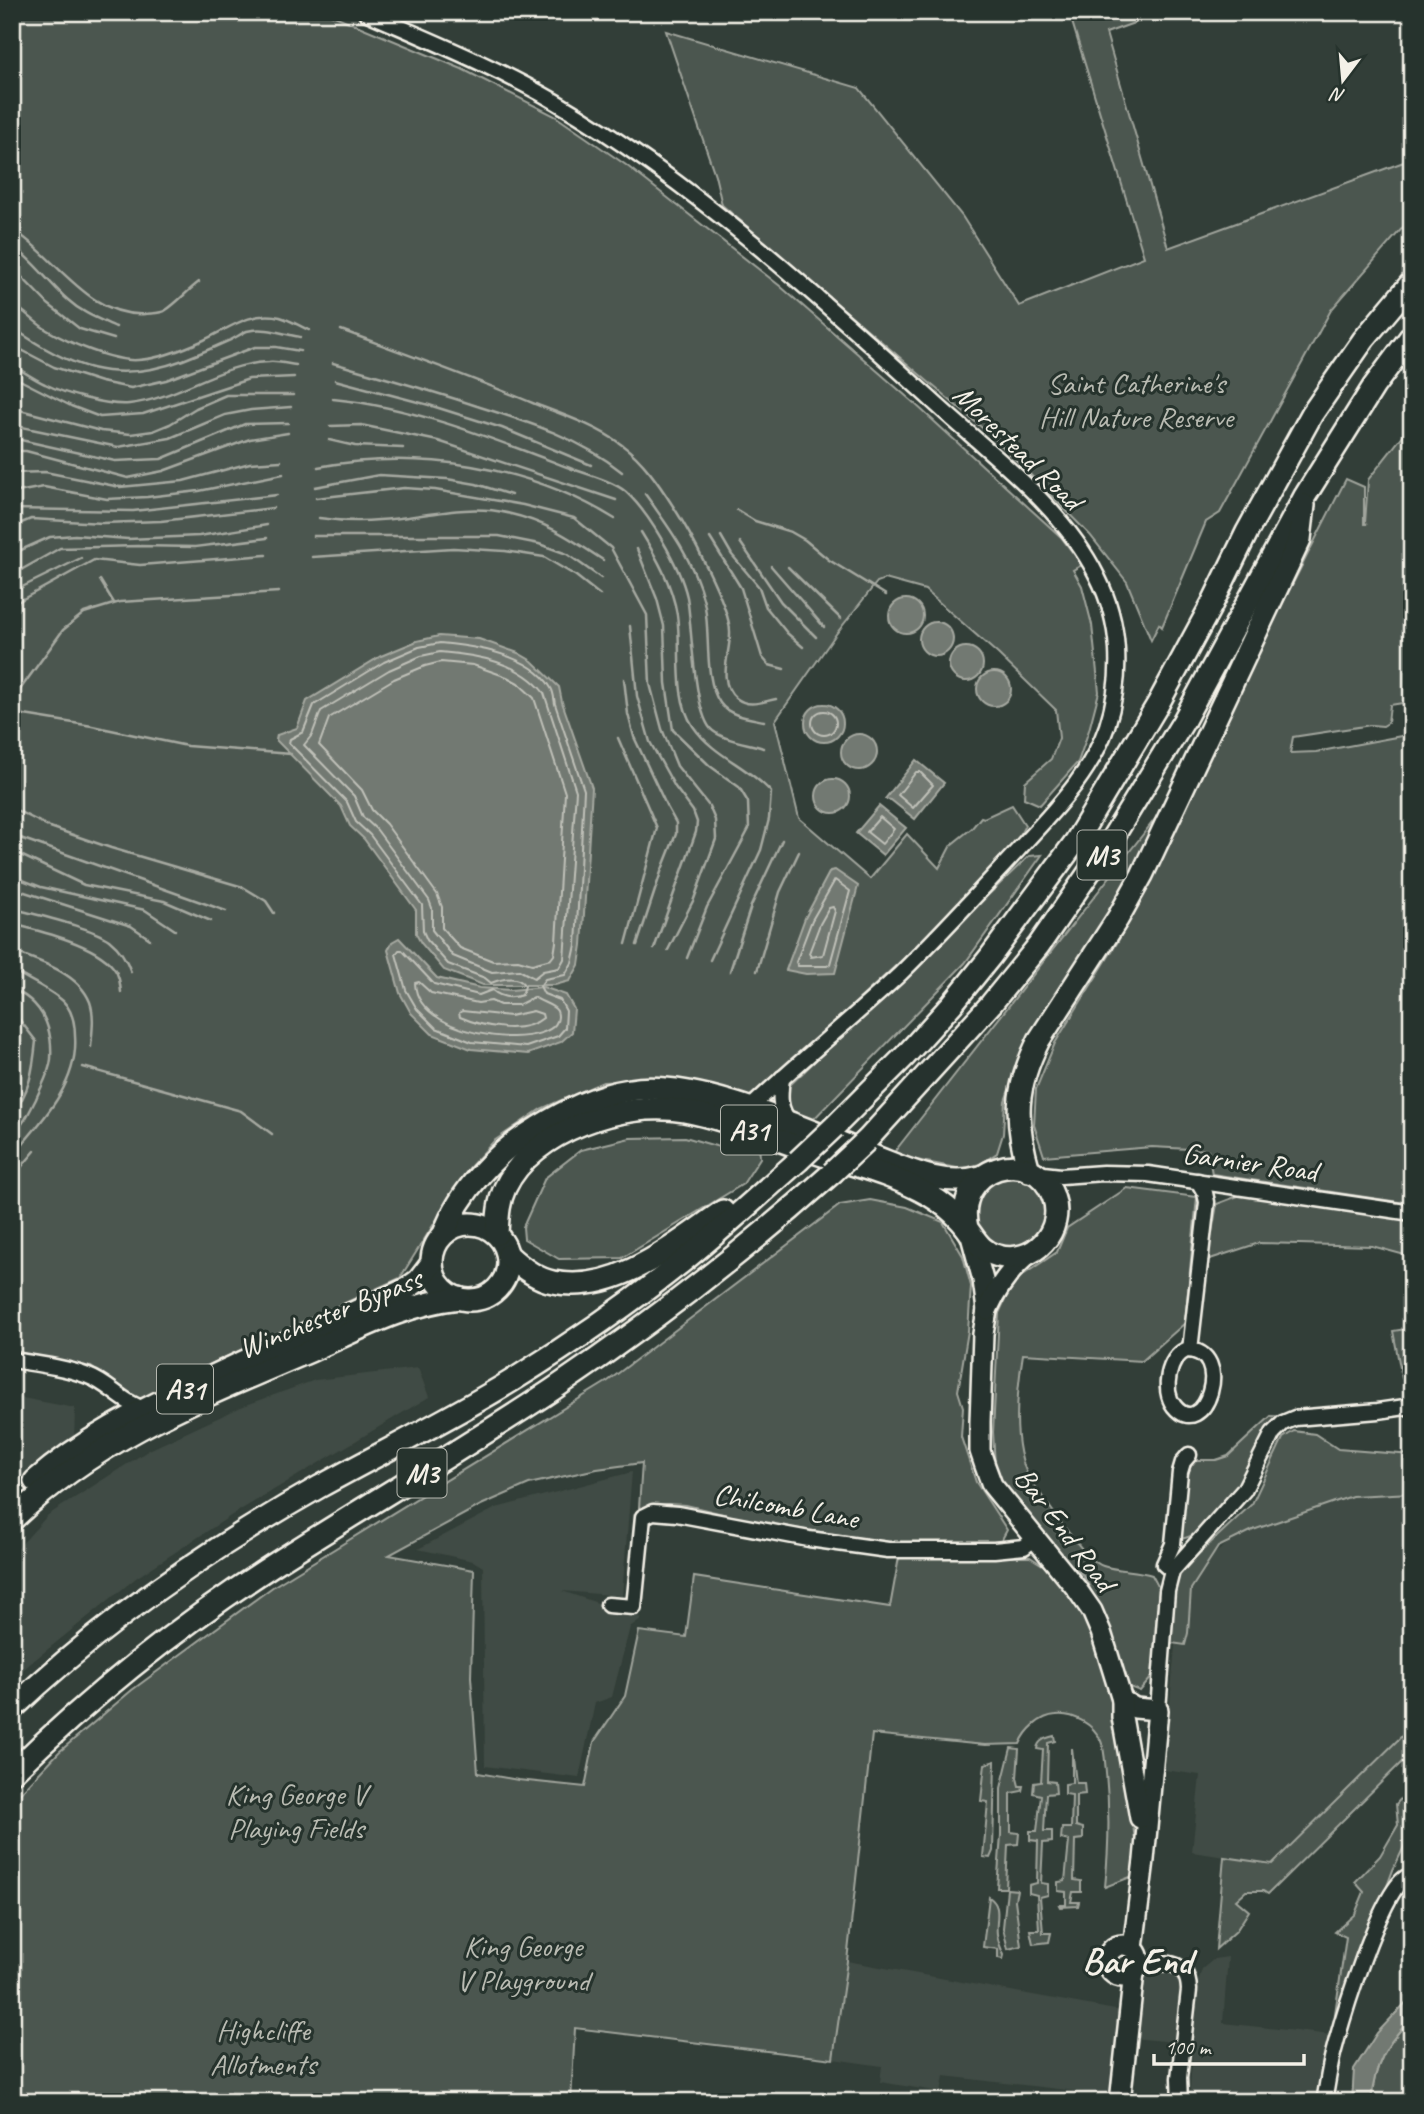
<svg xmlns="http://www.w3.org/2000/svg" width="1424" height="2114" viewBox="0 0 1424 2114" font-family="Caveat,sans-serif">
<style>
.built{fill:#404b44}
.green{fill:#4c564f;stroke:#a0a49c;stroke-width:2}
.water{fill:#727972;stroke:#a6a9a1;stroke-width:2}
.lines{fill:none;stroke-linecap:round;stroke-linejoin:round}
.shore{stroke:#c0c1b9;stroke-width:2}
.stream{stroke:#a6a9a1;stroke-width:2.5}
.minor-casing{stroke:#f4f1e8;stroke-width:19}
.major-casing{stroke:#f4f1e8;stroke-width:24}
.highway-casing{stroke:#f4f1e8;stroke-width:26}
.minor{stroke:#26332d;stroke-width:14}
.major{stroke:#26332d;stroke-width:19}
.highway{stroke:#26332d;stroke-width:21}
.highway-bridge-casing{stroke:#f4f1e8;stroke-width:26;stroke-linecap:butt}
.highway-bridge{stroke:#26332d;stroke-width:21}
.labels{text-anchor:middle;dominant-baseline:central;stroke-width:6;stroke-linejoin:round;paint-order:stroke}
.shield{fill:#26332d;stroke:#b6b8b0;stroke-width:2}
.shield-label{font-size:28px;font-weight:bold;fill:#f4f1e8}
.park-label{font-size:30px;fill:#b9bbb2;stroke:#26332d}
.street-label{font-size:30px;fill:#f4f1e8;stroke:#26332d}
.district-label{font-size:37px;font-weight:bold;fill:#f4f1e8;stroke:#26332d}
</style>
<rect width="100%" height="100%" fill="#323e38"/>
<filter id="ink" filterUnits="userSpaceOnUse"><feTurbulence type="fractalNoise" baseFrequency=".0143" numOctaves="2"/><feDisplacementMap in="SourceGraphic" scale="14" xChannelSelector="R" yChannelSelector="G"/><feConvolveMatrix kernelMatrix="1 2 1 2 8 2 1 2 1" color-interpolation-filters="sRGB"/></filter>
<g filter="url(#ink)">
<g class="built">
<path d="M418 1368 429 1397 232 1515 136 1578 32 1662 12 1680V1555L48 1515 149 1450 241 1407 315 1380Z"/>
<path d="M12 1396 75 1408 74 1443 12 1494Z"/>
<path d="M632 1472 622 1596 562 1591 642 1618 630 1627 612 1697 595 1703 579 1778 485 1766 483 1567 473 1561 418 1549 496 1508Z"/>
<path d="M1354 1479 1412 1480V1726L1272 1864 1192 1852 1200 1775 1164 1770 1181 1578 1230 1542Z"/>
<path d="M1228 1957 1223 2023 1332 2035 1317 2102H1189L1197 1985 1202 1969 1214 1959Z"/>
<path d="M847 1961 1121 2011 1110 2095 944 2076 941 2092 880 2082 882 2066 833 2059Z"/>
<path d="M1155 1970 1175 1973 1181 1982 1175 2042 1132 2038 1141 1980 1147 1973Z"/>
</g>
<g class="green">
<path d="M12 12H325L462 69 555 116 626 165 780 286 914 403 1061 537 1082 565 1073 570 1082 586 1092 625 1099 692 1089 730 1078 762 1040 805 1024 798 1025 782 1051 759 1059 738 1056 710 998 654 925 590 885 579 877 582 836 634 775 721 799 818 870 879 907 834 939 868 951 845 972 828 981 817 984 818 1012 805 1025 825 1019 837 938 927 748 1101 630 1081 603 1082 541 1109 494 1141 469 1168 400 1278 217 1361 148 1397 133 1399 91 1367 12 1351Z"/>
<path d="M1069 12H1165L1106 33 1168 248 1412 159V217L1331 310 1220 513 1206 522 1162 627 1159 624 1151 640 1127 582 1090 535 995 439 722 205 715 175 666 31 859 88 962 216 1019 306 1144 257Z"/>
<path d="M1412 424V721H1406L1403 703 1390 705 1388 723 1383 726 1371 725 1293 737 1290 753 1316 752 1412 734V1204L1212 1174 1208 1150 1152 1147 1044 1156 1034 1125 1036 1089 1055 1043 1117 943 1143 894 1259 650 1346 479 1364 487V524H1367L1365 523 1368 480Z"/>
<path d="M1162 810 1129 884 1026 1042 1005 1101 1003 1134 997 1153 980 1164 961 1169 892 1155Z"/>
<path d="M1042 855 965 963 810 1123 792 1118 786 1097 789 1086 1029 856Z"/>
<path d="M685 1137 719 1147 759 1144 760 1158 743 1184 622 1258 559 1259 524 1239 523 1227 545 1178 581 1150 630 1138Z"/>
<path d="M1020 1176C1077 1205 1024 1275 986 1238 982 1234 977 1231 976 1226 973 1220 974 1211 973 1204L995 1177Z"/>
<path d="M1127 1188 1197 1197 1185 1323 1142 1361 1023 1354C1017 1390 1011 1447 1030 1479 1044 1498 1084 1560 1103 1566 1119 1571 1136 1570 1152 1575L1160 1590 1152 1677 1140 1691 1127 1686 1107 1621 1083 1575 1053 1550 1003 1484 995 1466 993 1432 999 1313 1011 1287 1020 1277 1057 1252 1067 1228Z"/>
<path d="M1243 1194 1412 1216V1257L1372 1246 1259 1243 1207 1260 1217 1204Z"/>
<path d="M870 1200 907 1207 943 1222 963 1256 971 1286 968 1331 958 1391 963 1407 961 1437 976 1482 1007 1530 1000 1543 934 1549 760 1523 686 1505 668 1504 639 1508 642 1463 597 1469 529 1484 481 1505 389 1555 474 1570 471 1677 478 1773 518 1780 585 1787 594 1742 625 1696 639 1631 686 1637 694 1577 890 1607 899 1557H1030L1049 1569 1076 1599 1099 1637 1116 1707 1136 1846 1133 1876 1105 1887C1109 1848 1110 1812 1106 1773 1105 1763 1105 1750 1101 1741 1094 1724 1073 1713 1056 1715 1040 1716 1026 1730 1020 1744L985 1745 872 1734 847 1961 833 2059 575 2028 571 2102H12V1802L59 1752 132 1690 274 1586 608 1381 840 1205Z"/>
<path d="M1412 1328V1376L1402 1378 1393 1331Z"/>
<path d="M1271 1416 1289 1417C1277 1431 1264 1445 1254 1460 1237 1483 1211 1536 1180 1539 1182 1512 1181 1483 1194 1460H1216L1228 1456Z"/>
<path d="M1294 1431 1315 1434 1338 1449 1412 1455V1493L1352 1496 1253 1530 1218 1547 1191 1589 1188 1633 1185 1645 1171 1643 1172 1583 1189 1563 1252 1504 1283 1438Z"/>
<path d="M1412 1726V1752L1268 1894 1263 1891H1246L1236 1900 1249 1911 1236 1931 1216 1949 1224 1857 1272 1864Z"/>
<path d="M1054 1736 1055 1741 1048 1743 1047 1781 1055 1782 1056 1793 1046 1794 1044 1831H1052V1842L1043 1843 1041 1883 1048 1884V1895L1040 1897 1043 1933H1051L1049 1942 1033 1944 1030 1930H1039L1037 1895 1029 1893V1885L1037 1883 1038 1841 1030 1840V1831H1037L1041 1795 1033 1793 1034 1783 1041 1782 1043 1750 1037 1749C1038 1740 1046 1738 1054 1736Z"/>
<path d="M1011 1748 1019 1749 1017 1778 1019 1786H1023L1022 1791 1011 1793V1832L1019 1833 1018 1844 1008 1845 1006 1888H997L1001 1835V1788Z"/>
<path d="M1072 1748 1076 1783H1084L1085 1794 1076 1795V1826L1083 1828V1839L1075 1840 1074 1880 1081 1881V1892H1073L1071 1902H1079L1078 1906 1060 1907 1059 1905H1066V1892L1058 1891V1882L1065 1881 1069 1841 1061 1839 1062 1828H1071L1072 1795 1065 1794V1784L1072 1783Z"/>
<path d="M995 1761 993 1851 990 1858 983 1857 988 1802 981 1801 985 1764Z"/>
<path d="M1412 1786V1830L1393 1870 1332 2035 1346 1937 1335 1932 1355 1914 1364 1892 1355 1882 1380 1856 1398 1825 1396 1804Z"/>
<path d="M1007 1889 1017 1890 1015 1900 1021 1946 1008 1949 1003 1928Z"/>
<path d="M989 1897C1003 1907 995 1919 997 1934 998 1941 1001 1949 1004 1955L1003 1959 998 1958V1949L983 1947Z"/>
<path d="M1412 2018V2102H1371C1374 2065 1386 2043 1412 2018Z"/>
</g>
<g class="water">
<circle cx="906" cy="616" r="17"/>
<circle cx="936" cy="639" r="17"/>
<path d="M439 636 479 639 518 653 532 661 559 687 562 702 592 788 582 945 579 965 570 981 555 985H483L444 970 421 943 416 934V910L364 839 350 826 341 806 276 740 277 735 297 728 307 701 381 656 417 641Z"/>
<circle cx="966" cy="664" r="17"/>
<circle cx="994" cy="689" r="17"/>
<circle cx="824" cy="723" r="19"/>
<circle cx="859" cy="752" r="18"/>
<path d="M916 760 944 783 915 819 891 800 885 799Z"/>
<circle cx="833" cy="796" r="17"/>
<path d="M879 806 906 828 883 855 856 833Z"/>
<path d="M835 870 858 886 835 973 806 974 786 970 805 918 830 871Z"/>
<path d="M399 938 437 978 480 988 511 990 543 987 566 995 574 1009 572 1032 561 1042 528 1054 471 1049 432 1034 411 1013 400 993 388 950 392 942Z"/>
<path d="M1412 1996V2018C1386 2043 1374 2065 1371 2102H1352L1354 2069 1377 2033Z"/>
</g>
<g class="lines">
<g class="shore">
<path d="M440 643C474 646 532 654 551 688 554 693 554 699 555 704L584 790 576 945 572 963 565 975 545 979 540 986 544 994 560 1000 566 1011 565 1028 558 1036 526 1047 472 1042 436 1028 417 1009 406 990 396 954 399 950H402L434 984 479 995 492 990C500 997 511 999 522 995L525 986C518 974 501 979 491 983L485 978 448 964 427 940 423 931 422 905 370 835 356 822 347 802 289 743 290 739 303 732 314 705 384 662 419 647Z"/>
<path d="M440 652C477 655 520 662 544 693L576 791 564 959 559 968 543 971 534 978 519 970 492 972 453 956 432 930V908L429 900 377 830 363 817 354 796 304 745 312 735 321 711 389 670 421 656Z"/>
<path d="M441 662 473 665 507 677 518 683 534 698 565 793 556 942 554 955 551 959 532 964 518 960 493 961 460 948 442 928V907L437 894 386 824 372 810 362 790 319 745 329 718 394 679 425 666Z"/>
<circle cx="824" cy="723" r="12"/>
<path d="M916 772H920L933 785 913 808 898 795Z"/>
<path d="M880 817 894 829 882 844 867 832Z"/>
<path d="M835 880 850 891 830 964 827 966H798L796 962 812 920Z"/>
<path d="M833 907 835 911 823 955 811 957 809 953 820 924 829 908Z"/>
<path d="M419 982 431 993 478 1003 491 1001 500 1005H518L534 997C540 1002 554 1005 557 1011 572 1053 417 1044 415 983Z"/>
<path d="M462 1011 510 1016 533 1011 542 1014 543 1018C523 1035 483 1027 460 1017L459 1013Z"/>
</g>
<g class="stream">
<path d="M12 229C55 255 88 318 145 314 151 313 161 314 166 310 177 303 187 291 199 282"/>
<path d="M12 245C33 260 48 282 68 300 82 313 99 319 116 327"/>
<path d="M12 267 48 304 80 329 114 339"/>
<path d="M12 304C25 311 34 322 47 330 67 342 114 362 138 360 160 359 184 349 204 340 228 329 251 310 280 317 290 320 300 326 309 330"/>
<path d="M12 327C68 367 114 386 183 360 198 354 213 348 228 341 234 339 240 334 247 331 263 326 284 334 300 337"/>
<path d="M341 330C406 354 471 377 535 404 564 415 597 426 622 445 643 460 659 484 673 506 688 529 730 606 730 632 731 652 716 681 736 698 749 708 761 702 776 699"/>
<path d="M12 345 54 367 101 382 131 388 166 380 255 347H276L300 351"/>
<path d="M333 363C382 377 430 390 477 406 528 422 580 438 622 472"/>
<path d="M12 365C23 371 34 379 45 384 65 394 107 406 129 404 178 399 220 363 269 362 277 361 287 364 296 365"/>
<path d="M12 376 71 406 100 417 143 414 249 379 294 377"/>
<path d="M335 380 429 405 502 428 591 465"/>
<path d="M333 399C414 407 491 438 567 467 583 473 614 481 626 492 649 513 680 566 687 597 692 623 693 716 713 731 726 741 748 743 763 748"/>
<path d="M12 408 101 431 131 434 153 431 170 424 196 408 226 395H293"/>
<path d="M12 425 118 447 170 438 225 415 251 410 291 407"/>
<path d="M330 426 361 425 438 441 616 500"/>
<path d="M12 438 115 461 161 459 245 424 288 423"/>
<path d="M329 440 355 446 403 448"/>
<path d="M12 451H26L128 478 163 471 250 439 288 433"/>
<path d="M318 467C418 449 528 465 615 519"/>
<path d="M12 473 45 472 120 487 183 481 250 463 281 461"/>
<path d="M315 487 379 475 447 479 476 484 511 495"/>
<path d="M12 493 44 487 107 499 147 497 199 491 283 474"/>
<path d="M645 494C669 527 694 561 704 602 711 630 703 679 720 703 729 716 749 718 764 721"/>
<path d="M316 498 404 488 435 490 523 505 574 518 611 548 647 615 650 684 662 729 677 766 709 806 715 820 716 839 694 899 668 950"/>
<path d="M12 509 133 511 277 495"/>
<path d="M737 510 755 521 791 532 805 540 829 560 886 595"/>
<path d="M319 518C339 521 358 522 379 520 420 518 465 503 507 513 547 522 570 538 603 560"/>
<path d="M12 527 31 519 102 523 161 521 273 508"/>
<path d="M641 532C657 558 672 584 677 615 682 649 673 697 693 726 713 756 748 766 771 792L769 819 761 850 710 960"/>
<path d="M313 536H499L539 544 567 554 601 578"/>
<path d="M721 536 732 555 759 587 766 607 787 633 803 647"/>
<path d="M710 538 741 588 762 657 769 665 784 669"/>
<path d="M740 542 781 602 816 637"/>
<path d="M637 549 657 599 664 626 666 683 673 730 710 766 739 787 748 802 749 829 707 907 687 958"/>
<path d="M12 554 50 537 75 535 128 539 199 536 267 525"/>
<path d="M312 557 453 548 505 551 544 557 576 576 600 595"/>
<path d="M771 566 824 627"/>
<path d="M788 567 841 619"/>
<path d="M12 575 60 548 138 546 195 547 267 538"/>
<path d="M100 580 114 603"/>
<path d="M12 592 81 558"/>
<path d="M12 605 94 560 140 565 266 555"/>
<path d="M630 626 637 696 650 742 675 787 693 811 697 822 696 832 654 949"/>
<path d="M624 679 628 714 634 737 666 805 676 823V834L661 872 637 945"/>
<path d="M19 691 63 630 84 613 120 602 279 592"/>
<path d="M12 713 92 726 187 746 291 754"/>
<path d="M618 738 657 828 626 944"/>
<path d="M12 808 50 827 111 848 243 887 266 901 274 913"/>
<path d="M12 835 226 911"/>
<path d="M12 851 84 885 164 901 211 921"/>
<path d="M12 876 41 887 145 910 175 930"/>
<path d="M12 888 131 926 150 939"/>
<path d="M12 908C36 915 91 927 109 940 119 948 127 960 131 972"/>
<path d="M12 924C40 931 95 944 113 967 119 974 120 983 121 992"/>
<path d="M12 951C39 961 79 973 90 1002 95 1016 92 1033 91 1047"/>
<path d="M12 970C27 979 51 990 63 1001 72 1010 75 1024 75 1036 79 1084 41 1122 12 1156"/>
<path d="M730 971 751 906 782 840"/>
<path d="M757 971 780 892 799 852"/>
<path d="M12 989C42 1002 53 1026 51 1059 50 1072 41 1087 36 1099 29 1113 24 1124 12 1135"/>
<path d="M12 1010 36 1041C33 1070 30 1091 12 1115"/>
<path d="M83 1067 241 1111 272 1134"/>
<path d="M12 1178 35 1151"/>
</g>
<defs>
<g id="minor">
<path d="M365 12C429 40 496 67 556 102 694 183 819 297 937 405 992 455 1064 509 1097 576 1121 623 1123 676 1107 726 1090 776 1052 812 1018 850 979 892 941 934 900 974 851 1020 798 1062 749 1109"/>
<path d="M782 1078C780 1095 778 1108 790 1122"/>
<path d="M1034 1173 1061 1176 1103 1173 1148 1174 1412 1213"/>
<path d="M1186 1350C1236 1350 1204 1444 1174 1406 1162 1390 1168 1358 1186 1350Z"/>
<path d="M1190 1350 1207 1202 1205 1193 1198 1181"/>
<path d="M12 1360C37 1364 64 1367 88 1376 110 1384 122 1403 145 1409"/>
<path d="M1172 1571 1164 1564 1173 1544 1180 1472 1183 1462 1189 1455"/>
<path d="M608 1605 634 1607 643 1517 653 1512 677 1514 809 1539 888 1550H994L1024 1547 1034 1539"/>
<path d="M1158 1710 1167 1591 1172 1571 1244 1490 1273 1433 1283 1423 1295 1418 1378 1411 1412 1406"/>
<path d="M1138 1966C1163 1962 1188 1958 1189 1990L1179 2078 1180 2102"/>
<path d="M668 2102H675"/>
<path d="M1324 2102C1327 2086 1329 2070 1333 2054 1341 2023 1381 1888 1407 1877"/>
</g>
<g id="major">
<path d="M971 1236 983 1280 987 1310 983 1334 980 1422V1451L985 1466 992 1485 1076 1588 1092 1611 1101 1632 1122 1700 1135 1708 1158 1710 1144 1860 1133 1948"/>
<path d="M987 1310C997 1288 1009 1271 1027 1255"/>
<path d="M1122 1700V1717L1140 1818"/>
<circle cx="1123" cy="1961" r="16"/>
<path d="M1120 2102 1134 1972"/>
</g>
<g id="highway">
<path d="M834 1127 905 1056 952 1004 990 957 1076 841 1158 704 1212 604 1247 532 1312 414 1364 339 1412 282"/>
<path d="M867 1140 991 1004 1039 945 1110 842 1183 722 1305 496 1374 386 1412 335"/>
<path d="M1029 1171C1014 1119 1015 1088 1039 1040L1118 918 1142 875 1300 539 1304 505"/>
<circle cx="470" cy="1262" r="38"/>
<path d="M444 1234C459 1191 497 1151 537 1128 565 1111 596 1095 630 1090 698 1078 813 1133 878 1158 911 1171 945 1187 980 1177"/>
<path d="M497 1234C498 1218 498 1203 505 1188 532 1130 625 1100 684 1111 727 1119 768 1137 810 1151 849 1164 893 1174 929 1195 941 1202 952 1211 961 1221 974 1235 978 1251 998 1256 1033 1266 1066 1230 1053 1196 1033 1143 953 1166 967 1228"/>
<path d="M508 1255C521 1267 536 1279 553 1282 616 1295 675 1244 723 1211"/>
<path d="M35 1481C83 1439 138 1412 195 1385 264 1351 335 1321 405 1290L419 1280 432 1263"/>
<path d="M12 1520C98 1437 203 1397 310 1351 359 1329 405 1304 459 1298"/>
<path d="M12 1709C104 1621 208 1550 319 1487 384 1451 450 1419 513 1380 571 1344 629 1304 682 1262 722 1230 759 1195 798 1161"/>
<path d="M12 1773C92 1695 180 1625 273 1565 365 1506 460 1451 552 1390 650 1324 744 1252 832 1173"/>
</g>
</defs>
<use href="#minor" class="minor-casing"/>
<use href="#major" class="major-casing"/>
<use href="#highway" class="highway-casing"/>
<use href="#minor" class="minor"/>
<use href="#major" class="major"/>
<use href="#highway" class="highway"/>
<defs>
<g id="highway-bridge">
<path d="M798 1161 834 1127"/>
<path d="M832 1173 867 1140"/>
</g>
</defs>
<use href="#highway-bridge" class="highway-bridge-casing"/>
<use href="#highway-bridge" class="highway-bridge"/>
</g>
</g>
<g class="labels">
<g class="shield">
<rect x="1077.5" y="830.5" width="49" height="49" rx="5"/>
<rect x="721" y="1105.5" width="56" height="49" rx="5"/>
<rect x="157" y="1364.5" width="56" height="49" rx="5"/>
<rect x="397.5" y="1448.5" width="49" height="49" rx="5"/>
</g>
<g class="shield-label">
<text x="1102" y="855">M3</text>
<text x="749" y="1130">A31</text>
<text x="185" y="1389">A31</text>
<text x="422" y="1473">M3</text>
</g>
<g class="park-label">
<text x="1136" y="383">Saint Catherine's<tspan x="1136" dy="34">Hill Nature Reserve</tspan></text>
<text x="296" y="1794">King George V<tspan x="296" dy="34">Playing Fields</tspan></text>
<text x="523" y="1946">King George<tspan x="523" dy="34">V Playground</tspan></text>
<text x="263" y="2030">Highcliffe<tspan x="263" dy="34">Allotments</tspan></text>
</g>
<g class="street-label">
<text transform="translate(1018 447) rotate(44)">Morestead Road</text>
<text transform="translate(1250 1162) rotate(8)">Garnier Road</text>
<text transform="translate(330 1313) rotate(-22)">Winchester Bypass</text>
<text transform="translate(786 1506) rotate(10)">Chilcomb Lane</text>
<text transform="translate(1065 1529) rotate(53)">Bar End Road</text>
</g>
<g class="district-label">
<text x="1137" y="1960">Bar End</text>
</g>
</g>
<rect width="1424" height="2114" fill="none" stroke="#26332d" stroke-width="42"/>
<rect x="21" y="21" width="1382" height="2072" fill="none" stroke="#f4f1e8" stroke-width="2.5" filter="url(#ink)"/>
<g transform="translate(1343 80) rotate(196)" stroke="#26332d" stroke-width="5" paint-order="stroke">
<path d="M0-5L12 26L0 18L-12 26Z" fill="#f4f1e8"/>
<text y="-10" font-size="19" font-weight="bold" text-anchor="middle" fill="#f4f1e8">N</text>
</g>
<path d="M1154 2054v10h150v-10" fill="none" stroke="#f4f1e8" stroke-width="3.5"/>
<text x="1165" y="2054" font-size="21" fill="#f4f1e8" stroke="#26332d" stroke-width="5" paint-order="stroke">100 m</text>
</svg>
